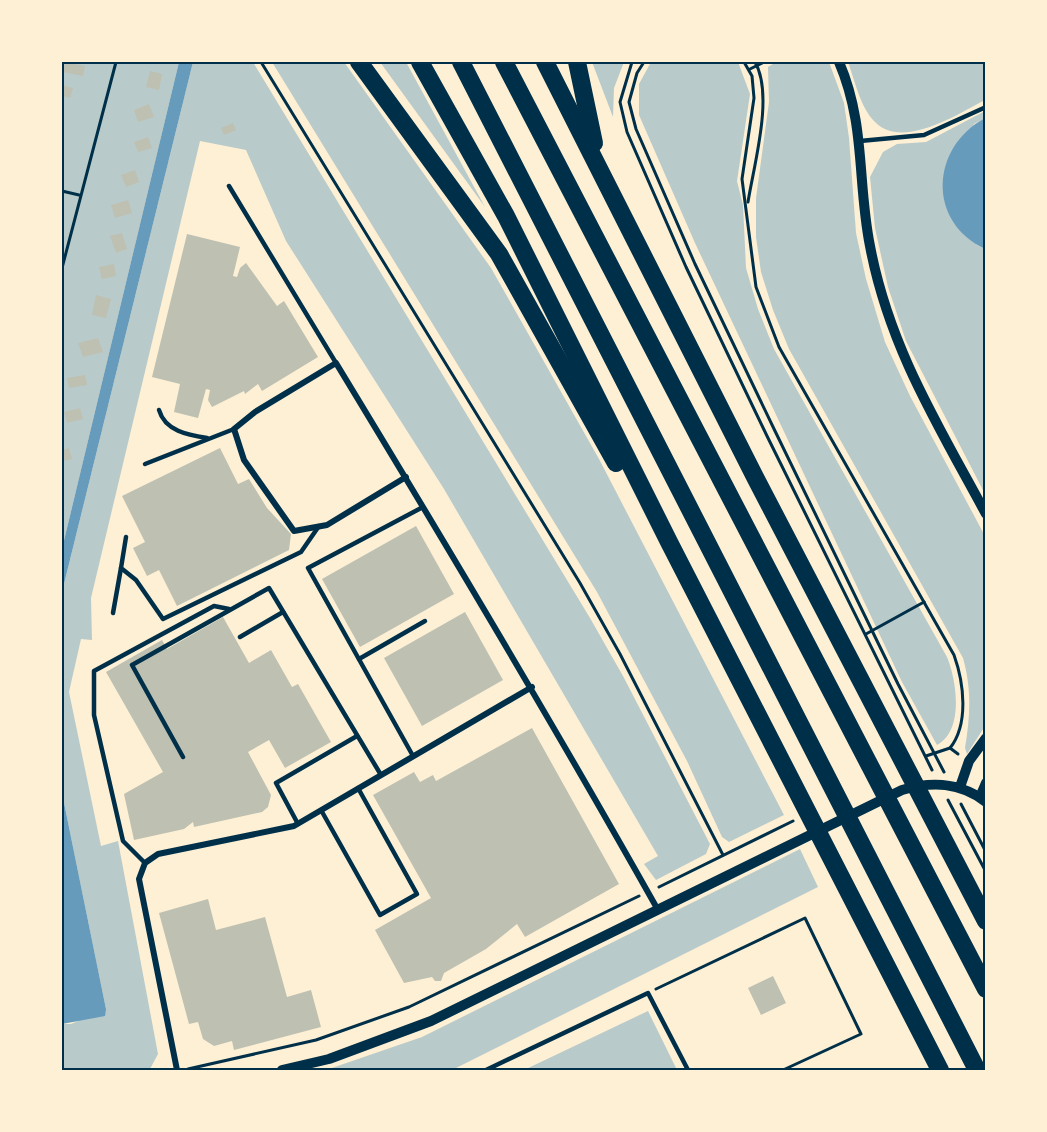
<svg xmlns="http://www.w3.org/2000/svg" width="1047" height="1132" viewBox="0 0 1047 1132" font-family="Ubuntu,sans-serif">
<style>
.green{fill:#b9caca}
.water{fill:#669bbc}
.building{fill:#bec0b2}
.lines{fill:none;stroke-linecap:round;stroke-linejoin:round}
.path{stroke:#003049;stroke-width:3}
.service{stroke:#003049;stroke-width:4.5}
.minor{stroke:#003049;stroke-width:6}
.tertiary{stroke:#003049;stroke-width:10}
.motorway{stroke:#003049;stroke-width:18}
.neatline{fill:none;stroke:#003049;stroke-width:2}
</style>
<rect width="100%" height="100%" fill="#fdf0d5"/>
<g class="green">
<path d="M62 62H179L62 549Z"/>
<path d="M193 62H253L590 618 623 676 710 844 706 854 656 880 644 864 658 856 444 489 286 241 246 150 200 141 91 598 92 640 81 639 69 692 101 846 118 841 158 1054 150 1069 62 1070V1024H71L106 1009 62 793V592Z"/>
<path d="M272 62H344L491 268 599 459 784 815 729 842 722 837 687 761 597 592Z"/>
<path d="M380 62H406L485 207Z"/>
<path d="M592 62H624L614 88 613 117Z"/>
<path d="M651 62H738L750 94 737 181 743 205 746 268 758 309 774 349 947 657C957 681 964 731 937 745L902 682 695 243 639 115V84Z"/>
<path d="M776 62H829L844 103 849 138 856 233 866 279 885 342 910 396 985 536V726L967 754 965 748C970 717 972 690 963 658L789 349 773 310 761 272 756 237V198L769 102 768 67Z"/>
<path d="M848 62H985V100C958 114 901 151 874 121 860 106 855 81 848 62Z"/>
<path d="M985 111V118L974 124 944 198C951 221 963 239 985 249V494L906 341 888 287 875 228 870 177 883 152 897 144 926 142Z"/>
<path d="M800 849 818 887 452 1070H326L422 1037Z"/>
<path d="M648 1011 677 1070H524Z"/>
</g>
<g class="water">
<path d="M179 62H193L62 592V549Z"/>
<path d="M985 118V249C927 222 930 148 985 118Z"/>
<path d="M62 793 106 1009 105 1016 62 1024Z"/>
</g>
<g class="building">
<path d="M65 62 85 66 83 76 63 72Z"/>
<path d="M150 71 162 74 159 90 146 87Z"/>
<path d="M62 85 73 88 70 98 62 96Z"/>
<path d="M149 104 154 117 138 122 134 110Z"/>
<path d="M233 123 236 130 224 135 221 128Z"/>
<path d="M148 137 152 148 138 152 134 142Z"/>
<path d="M135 170 139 182 126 187 121 175Z"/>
<path d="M128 200 132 213 115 218 111 205Z"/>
<path d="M122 233 127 249 116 253 110 236Z"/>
<path d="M187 234 240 247 233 276 237 277 240 268 246 263 277 306 284 301 318 357 262 391 258 384 245 394 244 391 212 407 208 400 210 390 206 389 198 418 174 412 180 384 152 377Z"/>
<path d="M114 264 116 276 102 279 99 267Z"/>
<path d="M96 295 111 299 106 318 92 315Z"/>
<path d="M98 338 103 352 83 357 78 343Z"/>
<path d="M85 375 87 385 69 388 67 378Z"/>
<path d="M80 408 83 419 67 423 64 412Z"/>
<path d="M69 448 72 459 62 461V450Z"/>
<path d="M220 448 238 484 249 479 267 508 291 534 289 550 177 606 159 570 147 576 133 548 145 542 122 496Z"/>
<path d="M416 526 454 594 360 647 322 579Z"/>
<path d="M465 612 503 680 422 726 384 658Z"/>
<path d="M223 617 249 663 271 650 292 687 298 684 331 742 285 768 269 740 248 752 271 795 268 807 262 812 194 827 193 822 184 829 134 840 124 794 163 772 106 672 162 640 167 649Z"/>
<path d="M532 728 619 884 525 937 517 924 486 949 444 973 441 981H435L432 977 404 983 375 930 431 898 373 795 414 772 420 782 433 775 436 781Z"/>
<path d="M208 899 216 930 265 917 287 997 311 990 321 1027 234 1050 232 1041 214 1046 203 1039 198 1022 189 1024 159 913Z"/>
<path d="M773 976 786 1003 761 1015 748 988Z"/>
</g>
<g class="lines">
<g class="path">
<path d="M261 62 580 583 620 654 723 855"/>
<path d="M632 62 620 102 627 132 686 267 767 436 932 770"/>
<path d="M644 62 637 73 629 102 636 129 695 264 775 431 898 684 944 772"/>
<path d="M744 62 752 76 754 98 742 179 756 287 779 347 954 655C964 683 969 724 950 748"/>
<path d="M750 69 764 62"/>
<path d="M62 191 79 195"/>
<path d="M748 202C754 164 774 95 755 62"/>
<path d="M62 268 116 62"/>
<path d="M866 634 924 602"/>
<path d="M926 756 950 748 958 754"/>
<path d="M948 800 986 872"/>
<path d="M961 804 986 852"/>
<path d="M659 887 793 821"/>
<path d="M656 989 805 918 861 1034 783 1070"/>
<path d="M188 1069 316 1040 409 1007 639 896"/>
</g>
<g class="service">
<path d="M860 141 924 135 986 107"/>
<path d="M229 186 336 363"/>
<path d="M159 410C165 431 188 435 207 438"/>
<path d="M145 464 234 429"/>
<path d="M126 537 121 568 136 580 163 619 301 552 319 526"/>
<path d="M113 613 121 568"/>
<path d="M240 637 283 612"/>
<path d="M359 659 425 621"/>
<path d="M413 756 308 568 423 507"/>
<path d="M183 757 132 665 269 588 381 775"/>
<path d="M321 810 380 915 417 894 358 788"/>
<path d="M298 824 276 783 357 736"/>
<path d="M145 863 123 841 94 715V671L214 606 229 609"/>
<path d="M486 1070 648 993 688 1070"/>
</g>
<g class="minor">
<path d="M406 477 327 525 294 531 244 460 234 429 255 412 336 363C446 544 554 725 658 910"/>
<path d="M177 1070 139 879 145 863 158 854 294 826 532 687"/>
</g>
<g class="tertiary">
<path d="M839 62C866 125 857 181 870 246 889 347 938 425 986 514"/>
<path d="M960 787 969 761 986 738"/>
<path d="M980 797 986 783"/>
<path d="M282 1070 329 1059 431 1021 902 790C932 781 960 782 986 802"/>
</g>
<g class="motorway">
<path d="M359 62 499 254 616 463"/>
<path d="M420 62 506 216 669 542 940 1070"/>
<path d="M461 62 977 1070"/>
<path d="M504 62 986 989"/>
<path d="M545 62 756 479 986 921"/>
<path d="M577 62 594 143"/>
</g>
</g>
<rect width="1047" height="1132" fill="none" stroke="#fdf0d5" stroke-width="126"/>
<rect x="63" y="63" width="921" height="1006" class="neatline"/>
</svg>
